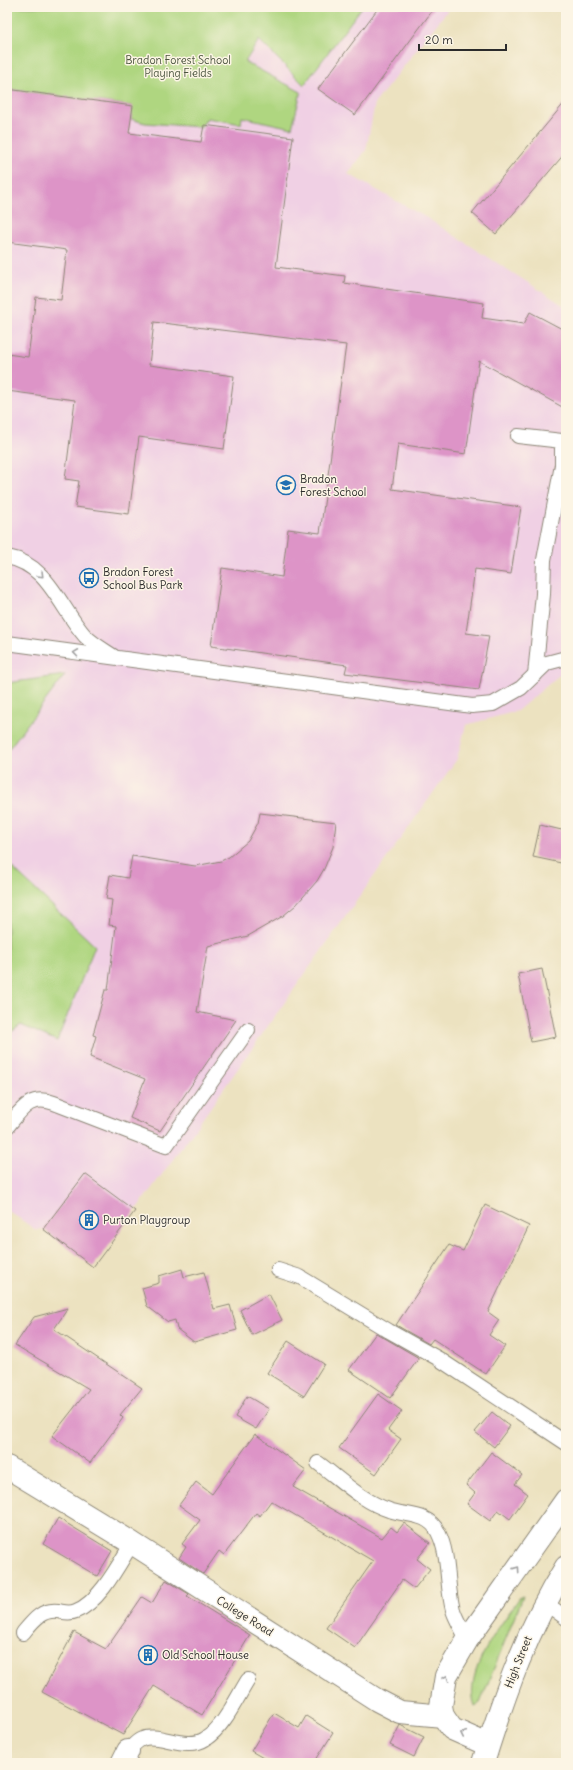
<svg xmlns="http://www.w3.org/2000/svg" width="573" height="1770" viewBox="0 0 573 1770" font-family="Delius,sans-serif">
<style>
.built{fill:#f0d0e4}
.green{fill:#afd680;stroke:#6d8056}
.building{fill:#dd94c7}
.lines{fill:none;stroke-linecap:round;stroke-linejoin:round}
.lane-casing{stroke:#8c8676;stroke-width:16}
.street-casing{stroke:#8c8676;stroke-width:24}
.secondary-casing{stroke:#8c8676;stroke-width:24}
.lane{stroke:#fff;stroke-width:14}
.street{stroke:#fff;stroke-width:22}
.secondary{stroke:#fff;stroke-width:22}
.oneway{stroke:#a0a0a0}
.labels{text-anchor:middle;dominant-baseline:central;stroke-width:3;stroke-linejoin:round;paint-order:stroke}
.park-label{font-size:11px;fill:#4c5640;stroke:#fcf5e5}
.poi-label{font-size:11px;fill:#2b2b2b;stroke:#fcf5e5;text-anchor:start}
.street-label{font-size:11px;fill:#2b2b2b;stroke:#fcf5e5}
</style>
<rect width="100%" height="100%" fill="#fcf5e5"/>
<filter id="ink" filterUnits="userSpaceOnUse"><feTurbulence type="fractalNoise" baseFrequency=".025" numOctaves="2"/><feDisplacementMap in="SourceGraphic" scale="8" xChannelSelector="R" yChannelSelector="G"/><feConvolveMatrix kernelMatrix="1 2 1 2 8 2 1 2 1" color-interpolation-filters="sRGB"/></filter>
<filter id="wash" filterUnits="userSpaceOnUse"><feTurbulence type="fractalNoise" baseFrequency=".012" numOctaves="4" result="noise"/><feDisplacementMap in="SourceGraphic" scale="16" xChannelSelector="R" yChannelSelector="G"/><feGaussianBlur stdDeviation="0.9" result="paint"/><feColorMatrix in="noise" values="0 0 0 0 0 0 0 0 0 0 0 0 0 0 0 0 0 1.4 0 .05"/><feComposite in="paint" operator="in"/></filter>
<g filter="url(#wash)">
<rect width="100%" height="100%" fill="#ece2c0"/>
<path class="built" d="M7 7H450L375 103 366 150 348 174 427 218 566 307V663L564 671 517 711 466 725 457 759 188 1139 135 1211 85 1174 43 1229 36 1230 7 1210Z"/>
<g class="green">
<path d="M7 7H362L304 85 259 40 245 62 301 92 292 128 242 117 241 124 207 118 201 127 145 123 131 119 132 106 7 89Z"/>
<path d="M65 675 7 751V683Z"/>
<path d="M7 863 95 946 57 1041 21 1025 7 1035Z"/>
<path d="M523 1596 480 1703 475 1706C462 1672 502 1624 520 1597Z"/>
</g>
<g id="blocks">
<g class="building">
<path d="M379 7H435L355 115 318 89Z"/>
<path d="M7 89 133 106 129 133 201 142 204 125 293 137 276 267 345 276 344 283 484 303 482 318 524 324 530 312 566 331V409L479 361 466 454 398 444 392 489 521 507 511 574 475 569 466 633 489 636 479 690 345 673 347 665 211 646 222 568 282 577 288 529 320 533 346 345 154 322 149 365 234 376 224 449 139 437 129 514 75 507 79 481 65 479 75 400 7 391V354L28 357 36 297 61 300 67 250 7 242Z"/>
<path d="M566 101V152L496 234 472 213Z"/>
<path d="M260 813 336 822 333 847 324 869 317 881 296 905 283 916 248 936 208 946 197 1012 236 1020 160 1131 130 1118 145 1079 90 1057 96 1036 93 1035 105 990H108L116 926 109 925 112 900 106 899 110 875 128 878 132 856 195 866 221 861 229 857 248 841 258 823Z"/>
<path d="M540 825 566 831V864L533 857Z"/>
<path d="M542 969 556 1037 531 1042 518 974Z"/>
<path d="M85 1174 135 1211 93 1267 43 1229Z"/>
<path d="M485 1205 529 1226 488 1312 499 1320 489 1335 505 1346 486 1374 433 1339 429 1344 396 1325 449 1245 463 1251Z"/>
<path d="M182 1269 184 1277 204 1272 214 1309 230 1305 237 1330 194 1342 177 1329 175 1320 168 1322 147 1306 142 1288 159 1283V1276Z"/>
<path d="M269 1294 282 1320 252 1335 240 1310Z"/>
<path d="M68 1308 54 1329 142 1388 120 1415 123 1418 90 1463 52 1436 89 1389 15 1345 34 1317Z"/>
<path d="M376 1333 419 1358 390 1398 349 1370Z"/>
<path d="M288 1341 324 1364 304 1396 267 1373Z"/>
<path d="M378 1394 402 1411 388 1430 401 1439 376 1474 339 1448Z"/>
<path d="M247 1396 269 1409 256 1429 235 1417Z"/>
<path d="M492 1412 510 1426 494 1447 475 1432Z"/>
<path d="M255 1434 306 1470 293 1487 382 1538 391 1527 397 1532 404 1523 430 1543 417 1559 430 1569 414 1589 402 1580 355 1648 326 1628 373 1561 271 1501 260 1516 256 1513 224 1555 219 1551 203 1574 179 1558 186 1547 182 1544 200 1520 179 1505 196 1482 212 1494Z"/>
<path d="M491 1452 522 1475 515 1484 528 1494 510 1519 498 1510 490 1521 467 1504 475 1493 466 1485Z"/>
<path d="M58 1518 112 1551 97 1576 43 1544Z"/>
<path d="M166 1580 189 1594 187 1596 250 1635 202 1715 154 1686 123 1735 42 1692 74 1632 106 1649 142 1597 152 1603Z"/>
<path d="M274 1713 299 1728 306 1716 333 1733 314 1763H272L251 1751Z"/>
<path d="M400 1725 424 1737 414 1757 390 1745Z"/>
</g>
</g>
</g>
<g filter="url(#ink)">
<use href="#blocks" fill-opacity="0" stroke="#8c8676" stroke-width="1"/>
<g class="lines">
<defs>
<g id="lane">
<path d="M518 436 562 441V465L544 560 543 594 535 675"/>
<path d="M7 557C48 564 60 608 85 636 93 644 104 650 113 656"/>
<path d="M7 643 472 706 493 704 521 688 547 663 566 658"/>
<path d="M7 1127C22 1109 30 1094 54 1103L166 1146 248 1030"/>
<path d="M278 1270 300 1277 389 1331 439 1359 566 1443"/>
<path d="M318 1463C340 1479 363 1502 389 1510 406 1516 428 1512 438 1532 450 1556 446 1584 453 1610 456 1620 463 1630 467 1640"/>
<path d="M544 1602 566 1618"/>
<path d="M23 1633C33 1621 41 1609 58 1611 64 1612 70 1614 76 1611 100 1602 119 1564 132 1543"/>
<path d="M128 1751C132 1747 136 1741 142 1739 157 1732 187 1751 205 1739 224 1727 236 1699 248 1680"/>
</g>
<g id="street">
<path d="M7 1467 132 1543 377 1700 400 1712 443 1716"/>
<path d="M488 1745 452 1729 443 1716 441 1706 446 1676 467 1640 566 1500"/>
<path d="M122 1763 128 1751"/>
</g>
<path id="secondary" d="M483 1763C504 1695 528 1627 566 1567"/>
</defs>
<use href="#lane" class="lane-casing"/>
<use href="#street" class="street-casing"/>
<use href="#secondary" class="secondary-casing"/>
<use href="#lane" class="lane"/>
<use href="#street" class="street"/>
<use href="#secondary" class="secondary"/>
</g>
<defs><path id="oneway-chevron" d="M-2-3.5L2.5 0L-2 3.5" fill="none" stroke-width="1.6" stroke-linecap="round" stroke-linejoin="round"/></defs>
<g class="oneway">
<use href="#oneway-chevron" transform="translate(41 575) rotate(45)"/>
<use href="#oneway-chevron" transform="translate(76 653) rotate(-172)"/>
<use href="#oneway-chevron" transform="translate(517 1569) rotate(-55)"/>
<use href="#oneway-chevron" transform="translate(446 1678) rotate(-69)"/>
<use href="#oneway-chevron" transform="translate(463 1734) rotate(-155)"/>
</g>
</g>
<defs>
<symbol id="school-ring" viewBox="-11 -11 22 22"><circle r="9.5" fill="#fcf5e5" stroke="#1f6fb2" stroke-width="1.5"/><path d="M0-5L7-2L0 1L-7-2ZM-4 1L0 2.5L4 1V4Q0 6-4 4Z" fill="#1f6fb2"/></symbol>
<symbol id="bus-ring" viewBox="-11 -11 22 22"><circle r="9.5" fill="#fcf5e5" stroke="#1f6fb2" stroke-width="1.5"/><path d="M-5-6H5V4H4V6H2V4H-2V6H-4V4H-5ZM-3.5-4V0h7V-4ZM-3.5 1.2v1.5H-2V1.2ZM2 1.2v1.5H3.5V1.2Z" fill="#1f6fb2"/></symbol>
<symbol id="building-ring" viewBox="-11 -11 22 22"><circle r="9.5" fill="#fcf5e5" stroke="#1f6fb2" stroke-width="1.5"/><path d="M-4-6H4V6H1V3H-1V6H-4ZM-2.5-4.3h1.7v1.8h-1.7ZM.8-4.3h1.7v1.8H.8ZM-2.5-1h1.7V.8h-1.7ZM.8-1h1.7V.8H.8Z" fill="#1f6fb2"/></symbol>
</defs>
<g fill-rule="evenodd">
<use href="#school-ring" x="275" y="474" width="22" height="22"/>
<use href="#bus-ring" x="78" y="567" width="22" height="22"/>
<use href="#building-ring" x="78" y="1209" width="22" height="22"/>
<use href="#building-ring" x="137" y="1644" width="22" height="22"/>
</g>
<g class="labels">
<g class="park-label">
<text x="178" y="60">Bradon Forest School<tspan x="178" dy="13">Playing Fields</tspan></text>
</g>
<g class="poi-label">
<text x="300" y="479">Bradon<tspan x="300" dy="13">Forest School</tspan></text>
<text x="103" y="572">Bradon Forest<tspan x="103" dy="13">School Bus Park</tspan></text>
<text x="103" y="1220">Purton Playgroup</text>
<text x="162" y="1655">Old School House</text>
</g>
<g class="street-label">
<text transform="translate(245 1616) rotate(32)">College Road</text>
<text transform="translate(518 1662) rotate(-68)">High Street</text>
</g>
</g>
<rect width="573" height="1770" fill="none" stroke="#fcf5e5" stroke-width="24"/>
<path d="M419 44v6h87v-6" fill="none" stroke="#2b2b2b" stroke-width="2"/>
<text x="425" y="44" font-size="12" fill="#2b2b2b" stroke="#fcf5e5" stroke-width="3" paint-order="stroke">20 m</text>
</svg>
